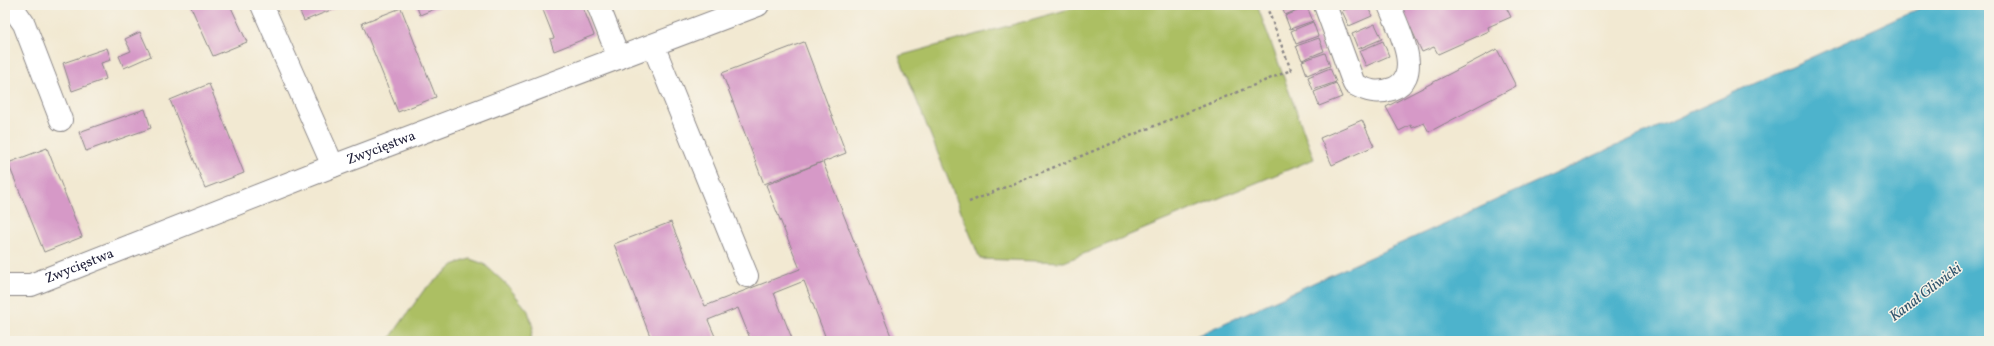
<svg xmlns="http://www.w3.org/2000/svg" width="1994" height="346" viewBox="0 0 1994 346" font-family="Vollkorn,serif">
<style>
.green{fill:#acbf63;stroke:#67704f}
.water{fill:#4db3cc;stroke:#386a84}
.building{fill:#d699c7}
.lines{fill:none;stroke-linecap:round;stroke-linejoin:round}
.minor-casing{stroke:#8a8686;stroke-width:24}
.path{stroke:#8a8686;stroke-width:2.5;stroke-dasharray:3 3;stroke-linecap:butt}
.minor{stroke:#fff;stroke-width:22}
.labels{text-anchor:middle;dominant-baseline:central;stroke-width:3;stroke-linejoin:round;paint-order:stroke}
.street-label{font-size:14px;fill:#22223b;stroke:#f7f3e8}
.water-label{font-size:15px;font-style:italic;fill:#31556e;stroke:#f7f3e8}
</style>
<rect width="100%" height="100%" fill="#f7f3e8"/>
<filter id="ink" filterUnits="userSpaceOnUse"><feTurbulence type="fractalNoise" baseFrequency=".025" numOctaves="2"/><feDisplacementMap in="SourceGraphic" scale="8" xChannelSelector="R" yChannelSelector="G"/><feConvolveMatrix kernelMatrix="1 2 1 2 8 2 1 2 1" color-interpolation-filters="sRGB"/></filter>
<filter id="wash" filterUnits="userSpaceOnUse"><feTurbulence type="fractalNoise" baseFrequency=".012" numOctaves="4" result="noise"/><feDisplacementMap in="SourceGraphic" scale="16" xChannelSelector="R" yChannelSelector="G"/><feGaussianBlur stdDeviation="0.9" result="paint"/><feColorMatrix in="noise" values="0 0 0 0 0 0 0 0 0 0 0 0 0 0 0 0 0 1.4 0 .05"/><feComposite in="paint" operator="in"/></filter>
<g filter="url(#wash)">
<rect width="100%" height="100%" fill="#f2e9d2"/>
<g class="green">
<path d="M1084 5H1257L1314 159 1064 262 980 259 899 56Z"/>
<path d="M470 259 484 264 507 285 528 311 533 328 530 341H388L424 290 455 264Z"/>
</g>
<path class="water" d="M1927 5H1989V341H1185Z"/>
<g id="blocks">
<g class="building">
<path d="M190 5H230L247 42 213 56Z"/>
<path d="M297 5H343L304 21Z"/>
<path d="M416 5H444L420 15Z"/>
<path d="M541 5H582L594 35 554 51 550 39 554 38Z"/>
<path d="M1281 5H1309L1285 15Z"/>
<path d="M1356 5H1367L1372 16 1349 26 1342 11Z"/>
<path d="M1400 5H1505L1511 17 1488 27 1489 31 1438 54 1434 47 1422 52Z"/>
<path d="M1307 7 1313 21 1290 29 1285 16Z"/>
<path d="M401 8 436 97 398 112 362 23Z"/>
<path d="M1313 22 1318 36 1296 44 1291 31Z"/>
<path d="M1375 24 1382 39 1358 49 1352 34Z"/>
<path d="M140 32 151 56 124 68 119 56 131 51 125 39Z"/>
<path d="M1319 38 1324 51 1302 60 1296 46Z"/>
<path d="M1383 41 1389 56 1366 66 1359 51Z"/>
<path d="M804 42 846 153 823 162 893 341H827L804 281 774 293 793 341H751L738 308 708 320 717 341H652L614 244 671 222 705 306 800 269 766 185 822 162 764 184 722 73Z"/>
<path d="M107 48 111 60 101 63 106 79 72 91 63 63Z"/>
<path d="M1497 49 1516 86 1429 132 1424 123 1412 128 1411 125 1399 131 1386 107Z"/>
<path d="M1325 53 1330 66 1307 75 1302 61Z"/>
<path d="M1330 68 1336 82 1313 90 1308 77Z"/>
<path d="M1336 83 1342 97 1319 106 1314 92Z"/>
<path d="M209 84 244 173 205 188 170 100Z"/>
<path d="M145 109 151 128 86 151 79 132Z"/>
<path d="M1362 120 1374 146 1332 165 1320 138Z"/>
<path d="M47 148 82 237 44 252 8 163Z"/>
</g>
</g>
</g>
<g filter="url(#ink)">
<use href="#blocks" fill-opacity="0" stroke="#8a8686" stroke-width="1"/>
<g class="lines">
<defs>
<g id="minor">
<path d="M11 5 24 24 61 120"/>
<path d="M262 5 333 166"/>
<path d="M598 5 619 58"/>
<path d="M1325 5 1354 84C1367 91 1377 94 1392 89 1425 77 1398 28 1389 5"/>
<path d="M653 45 747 276"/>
<path id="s1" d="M5 285H31L333 166 758 5"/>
</g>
</defs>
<use href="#minor" class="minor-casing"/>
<path class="path" d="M969 202 1291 70 1266 5"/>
<use href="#minor" class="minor"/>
</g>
</g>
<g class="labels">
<g class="street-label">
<text stroke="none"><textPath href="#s1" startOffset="402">Zwycięstwa</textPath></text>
<text stroke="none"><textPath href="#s1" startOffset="78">Zwycięstwa</textPath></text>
</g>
<g class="water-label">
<text transform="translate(1926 293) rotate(-37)">Kanał Gliwicki</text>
</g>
</g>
<rect width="1994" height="346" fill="none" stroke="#f7f3e8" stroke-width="20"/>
</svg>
